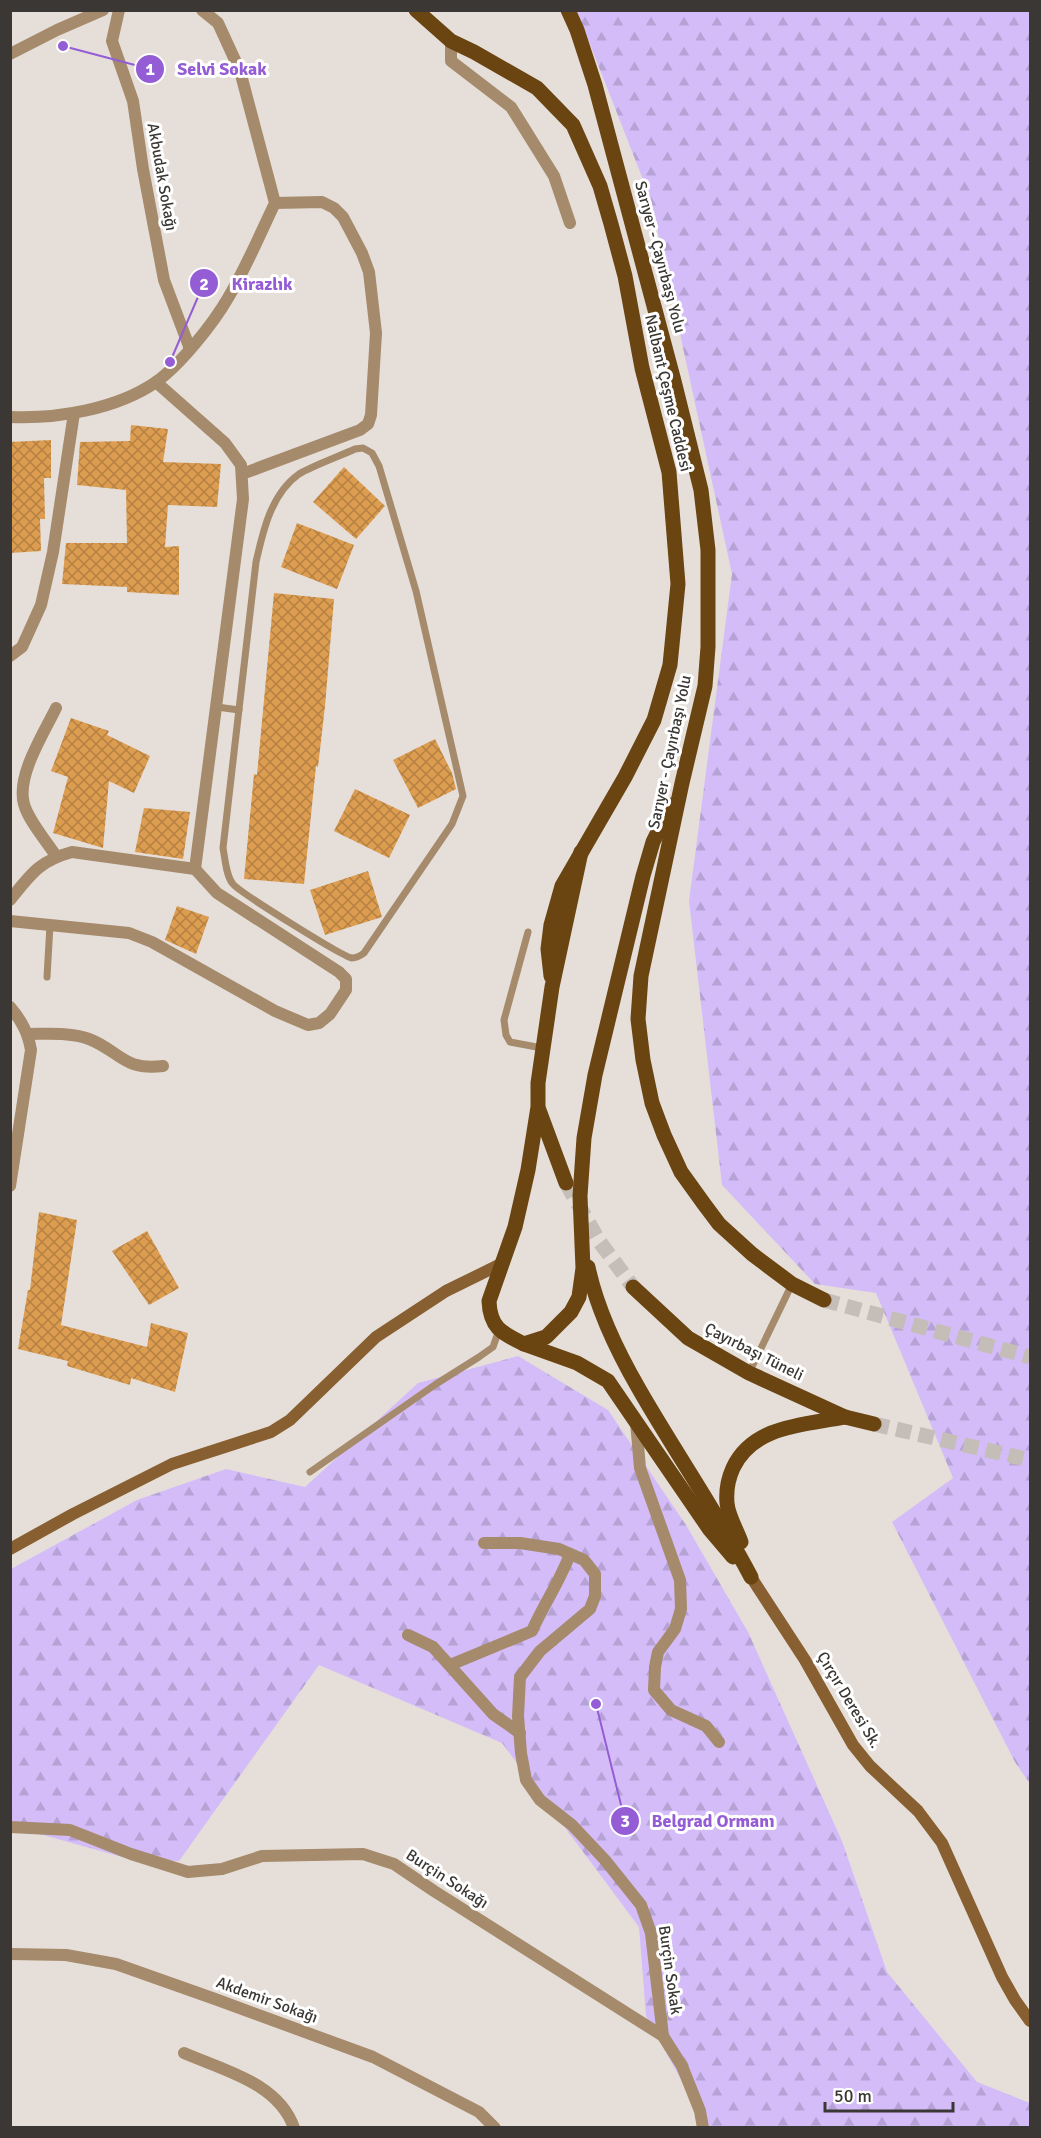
<svg xmlns="http://www.w3.org/2000/svg" width="1041" height="2138" viewBox="0 0 1041 2138" font-family="Signika,sans-serif">
<style>
.forest{fill:url(#forest-firs)}
.building{fill:url(#building-cross-hatch)}
.lines{fill:none;stroke-linecap:round;stroke-linejoin:round}
.primary-tunnel{stroke:#c4bdb8;stroke-width:15;stroke-dasharray:15 8;stroke-linecap:butt}
.lane{stroke:#a58a6b;stroke-width:7}
.street{stroke:#a58a6b;stroke-width:12}
.secondary{stroke:#875f30;stroke-width:12}
.primary{stroke:#6a4411;stroke-width:15}
.labels{text-anchor:middle;dominant-baseline:central;stroke-width:6;stroke-linejoin:round;paint-order:stroke}
.street-label{font-size:16px;fill:#3a3734;stroke:#fff}
.leader{fill:none;stroke:#945dd5;stroke-width:2}
.callout-dot{fill:#945dd5;stroke:#fff;stroke-width:2}
.mark-label{font-size:18px;text-anchor:middle;font-weight:bold;fill:#fff}
.callout-label{font-size:18px;text-anchor:middle;font-weight:bold;fill:#945dd5;stroke:#fff;stroke-width:6;stroke-linejoin:round;paint-order:stroke}
</style>
<defs>
<pattern id="forest-firs" width="22" height="20" patternUnits="userSpaceOnUse" patternTransform="scale(1.5)"><rect width="22" height="20" fill="#d4bcf9"/><path d="M5 1l3.5 6h-7zM16 11l3.5 6h-7z" fill="#b7a2d6"/></pattern>
<pattern id="building-cross-hatch" width="8" height="8" patternUnits="userSpaceOnUse" patternTransform="scale(1.5)"><rect width="8" height="8" fill="#dd9d50"/><path d="M0 0l8 8M0 8l8-8" fill="none" stroke="#b48143"/></pattern>
</defs>
<rect width="100%" height="100%" fill="#e6dfd9"/>
<g class="forest">
<path d="M577 11H1030V1784L1015 1762 892 1522 953 1478 876 1293 815 1284 722 1185 689 901 732 574 651 200Z"/>
<path d="M518 1356 608 1410 686 1525 748 1632 842 1841 887 1972 977 2082 1030 2103V2127H707L646 2016 639 1927 502 1743 319 1665 179 1861 129 1859 11 1826V1569L137 1500 226 1469 305 1487 418 1383Z"/>
</g>
<g class="building">
<path d="M131 425 168 429 163 462 221 464 217 507 168 505 165 547 179 546V595L127 592V587L62 584 66 543H127L126 490 77 485 80 442 130 441Z"/>
<path d="M51 440V478H44L45 519H40L41 551 10 553V442Z"/>
<path d="M344 467 385 506 356 539 313 502Z"/>
<path d="M297 523 354 545 337 589 281 567Z"/>
<path d="M274 593 334 599 325 706 318 767 316 766 304 884 244 879 254 774 257 775Z"/>
<path d="M71 718 109 731 107 735 150 756 134 793 109 781 103 848 53 833 68 777 51 771Z"/>
<path d="M435 739 452 773 456 789 418 808 393 760Z"/>
<path d="M355 789 410 815 389 858 334 831Z"/>
<path d="M144 808 190 812 183 859 135 852Z"/>
<path d="M368 871 382 917 325 935 310 890Z"/>
<path d="M177 906 209 917 196 954 165 940Z"/>
<path d="M39 1212 77 1220 61 1325 147 1347 151 1323 188 1333 175 1392 131 1378 130 1385 67 1366 68 1361 18 1349 28 1290H30Z"/>
<path d="M147 1231 179 1288 149 1305 112 1251Z"/>
</g>
<g class="lines">
<g class="primary-tunnel">
<path d="M566 1183 599 1241 633 1287"/>
<path d="M824 1300 1030 1357"/>
<path d="M874 1424 1030 1460"/>
</g>
<g class="lane">
<path d="M363 448 372 453 379 466 416 591 463 796 452 824 364 953C360 956 357 958 352 958 343 957 239 892 233 884 226 876 225 858 223 848L256 562C263 531 271 494 299 474 312 466 340 456 355 449Z"/>
<path d="M217 707 239 710"/>
<path d="M528 932 504 1020 506 1035 510 1042 542 1048"/>
<path d="M47 977 50 925"/>
<path d="M749 1373 792 1284"/>
<path d="M310 1472 436 1384 479 1357 493 1347 499 1330"/>
</g>
<g class="street">
<path d="M119 10 112 41 133 101 143 169 164 280 190 349"/>
<path d="M451 41V61L511 107 554 176 570 223"/>
<path d="M10 54 57 30 103 10"/>
<path d="M156 382 225 443 241 465 243 499 195 869"/>
<path d="M10 417C58 419 117 409 156 382 180 365 213 324 228 298 246 268 260 234 275 203L240 71 218 23 202 10"/>
<path d="M242 474 360 430 368 424 371 415 376 333 369 272 362 253 343 217 334 208 322 202 275 203"/>
<path d="M10 656 22 647 41 605 53 552 74 413"/>
<path d="M56 708C44 733 16 776 24 804 28 820 47 842 56 856"/>
<path d="M10 900C31 874 39 861 72 852L195 869 217 893 339 972 346 979V990L330 1014 319 1023 308 1025 275 1011 152 942 129 933 10 921"/>
<path d="M10 1007C22 1021 28 1033 31 1050L10 1186"/>
<path d="M28 1034C48 1034 70 1032 89 1039 120 1051 123 1071 163 1066"/>
<path d="M636 1422 640 1468 680 1580 681 1609 675 1629 658 1652 655 1667 654 1690 671 1710 706 1726 719 1742"/>
<path d="M484 1543H520L559 1549 584 1560 595 1574V1596L590 1609 540 1651 520 1677 518 1716 521 1753 526 1780 540 1800 572 1825 605 1860 641 1905 651 1933 663 2036 682 2066 700 2111 703 2128"/>
<path d="M408 1635 433 1647 493 1714 520 1733"/>
<path d="M450 1665 532 1631C544 1604 560 1581 570 1554"/>
<path d="M10 1827 70 1830 131 1854 188 1872 222 1869 262 1856 363 1854 394 1864 434 1891 663 2036"/>
<path d="M10 1954 66 1955 116 1964 215 1999 373 2057 479 2112 495 2128"/>
<path d="M184 2053C223 2070 279 2083 294 2128"/>
</g>
<g class="secondary">
<path d="M10 1549 73 1514 172 1464 271 1432 290 1420 376 1337 446 1291 503 1263"/>
<path d="M751 1577 805 1660 853 1745 870 1766 918 1811 942 1843 1002 1977 1015 2000 1030 2021"/>
</g>
<g class="primary">
<path d="M416 10 451 41 474 52 537 88 573 125 600 186 611 224 625 276 642 368 669 472 678 584 670 665 654 720 625 777 562 886 551 925 548 949 551 976"/>
<path d="M568 10 577 30 595 85 674 381 701 490 708 550V647L705 686 682 783 641 976 638 1019 643 1060 652 1103 664 1135 681 1172 704 1204 719 1224 752 1254 792 1284 824 1300"/>
<path d="M581 852 552 987 538 1083V1107L528 1170 515 1227 489 1301C490 1328 502 1333 524 1344L546 1337 571 1312 579 1297 583 1268 580 1196 584 1138 595 1075 643 876 653 842 671 805"/>
<path d="M539 1110 566 1183"/>
<path d="M588 1267C597 1310 617 1351 639 1389 675 1452 717 1512 751 1577"/>
<path d="M633 1287 688 1338 749 1373 845 1417 874 1424"/>
<path d="M524 1344 577 1363 608 1381 710 1530 733 1557"/>
<path d="M741 1542C737 1530 728 1516 727 1503 726 1491 728 1479 733 1468 753 1425 805 1425 845 1417"/>
</g>
</g>
<g class="labels">
<g class="street-label">
<text transform="translate(162 177) rotate(80)">Akbudak Sokağı</text>
<text transform="translate(660 257) rotate(75)">Sarıyer - Çayırbaşı Yolu</text>
<text transform="translate(668 393) rotate(77)">Nalbant Çeşme Caddesi</text>
<text transform="translate(670 752) rotate(-78)">Sarıyer - Çayırbaşı Yolu</text>
<text transform="translate(754 1352) rotate(27)">Çayırbaşı Tüneli</text>
<text transform="translate(849 1700) rotate(59)">Çırçır Deresi Sk.</text>
<text transform="translate(447 1879) rotate(33)">Burçin Sokağı</text>
<text transform="translate(670 1970) rotate(82)">Burçin Sokak</text>
<text transform="translate(267 2000) rotate(20)">Akdemir Sokağı</text>
</g>
</g>
<path class="leader" d="M63 46L150 69M170 362L204 283M596 1704L625 1821"/>
<g class="callout-dot">
<circle cx="63" cy="46" r="6"/>
<circle cx="170" cy="362" r="6"/>
<circle cx="596" cy="1704" r="6"/>
<circle cx="150" cy="69" r="15"/>
<circle cx="204" cy="283" r="15"/>
<circle cx="625" cy="1821" r="15"/>
</g>
<g class="mark-label">
<text x="150" y="75">1</text>
<text x="204" y="290">2</text>
<text x="625" y="1827">3</text>
</g>
<g class="callout-label">
<text x="222" y="75">Selvi Sokak</text>
<text x="262" y="290">Kirazlık</text>
<text x="713" y="1827">Belgrad Ormanı</text>
</g>
<rect width="1041" height="2138" fill="none" stroke="#3a3734" stroke-width="24"/>
<path d="M825 2102v9h128v-9" fill="none" stroke="#3a3734" stroke-width="3"/>
<text x="834" y="2102" font-size="18" fill="#3a3734" stroke="#ffffff" stroke-width="4.5" paint-order="stroke">50 m</text>
</svg>
